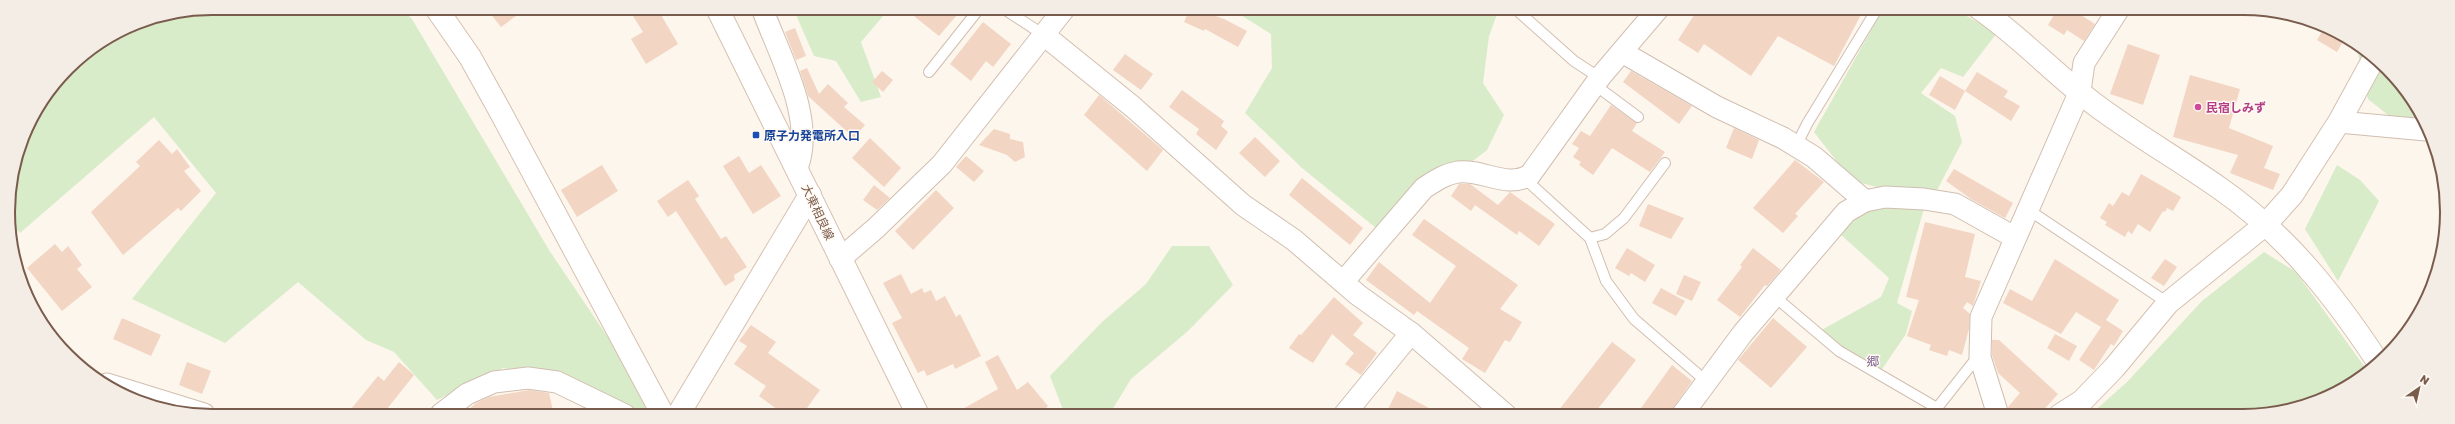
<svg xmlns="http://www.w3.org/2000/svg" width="2455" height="424" viewBox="0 0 2455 424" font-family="'Golos Text','Noto Sans JP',sans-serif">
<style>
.green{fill:#d8ecc9}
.building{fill:#f3d5c3}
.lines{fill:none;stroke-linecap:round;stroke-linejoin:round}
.lane-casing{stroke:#d1beb0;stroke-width:12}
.street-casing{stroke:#d1beb0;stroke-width:23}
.secondary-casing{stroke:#d6c0b0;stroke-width:24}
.lane{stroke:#fff;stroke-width:10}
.street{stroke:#fff;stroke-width:21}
.secondary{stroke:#fff;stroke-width:22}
.hotel-dot{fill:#d1479c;stroke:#fffaf3;stroke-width:1.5}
.transit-dot{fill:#1a4fb4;stroke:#fffaf3;stroke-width:1.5}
.labels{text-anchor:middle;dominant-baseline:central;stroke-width:3;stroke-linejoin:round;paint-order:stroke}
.hotel-label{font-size:12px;font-weight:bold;fill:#b23c85;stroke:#fffaf3;text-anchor:start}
.transit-label{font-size:12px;font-weight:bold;fill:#164399;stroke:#fffaf3;text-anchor:start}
.street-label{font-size:12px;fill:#7a5c4d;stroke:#fffaf3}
.neighbourhood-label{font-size:13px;fill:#846695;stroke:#fffaf3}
.rim{fill:none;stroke:#7a5c4d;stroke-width:2}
</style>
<rect width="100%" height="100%" fill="#fdf6ec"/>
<g class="green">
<path d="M212 8H401L412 19 549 250 640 385 647 415H586L600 392 574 381 503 368 437 400 394 352 366 340 298 282 225 343 132 299 216 193 154 117 20 233 12 225 8 199 24 134 68 68 134 23Z"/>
<path d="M793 8 889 9 861 42 881 97 861 102 836 61 814 56Z"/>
<path d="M1236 9H1499L1489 36 1483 83 1504 115 1487 150 1381 232 1302 168 1245 113 1272 68 1271 34 1236 12Z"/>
<path d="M1883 9H1954L1997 33 1963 77 1941 68 1921 93 1955 116 1962 142 1932 200 1852 181 1814 132Z"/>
<path d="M2356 45 2405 88 2422 124 2398 123 2368 99Z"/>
<path d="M2337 165 2360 180 2379 201 2338 281 2305 229Z"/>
<path d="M1897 198 1925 205 1897 303 1912 311 1906 334 1880 372 1818 332 1881 297 1889 278 1839 233 1856 218Z"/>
<path d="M1172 246H1209L1233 285 1188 331 1131 379 1109 415H1065L1050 376 1102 322 1146 284Z"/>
<path d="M2264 252 2296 272 2367 370 2321 400 2257 416 2090 415 2127 382 2202 301Z"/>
</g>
<g class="building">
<path d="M486 8H510L516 16 501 27Z"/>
<path d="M628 8H657L678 44 646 64 631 39 643 32Z"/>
<path d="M905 9H962L939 36Z"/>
<path d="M1190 9H1196L1224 19 1247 31 1238 47 1205 29 1204 31 1184 22Z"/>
<path d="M1698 9H1864L1834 66 1778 36 1751 76 1704 44 1698 53 1678 40Z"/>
<path d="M2057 10H2073L2095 24 2084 41 2067 30 2064 35 2048 25Z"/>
<path d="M983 22 1011 44 993 67 986 61 971 81 950 64Z"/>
<path d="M795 28 806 56 796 60 785 32Z"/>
<path d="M2324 28 2346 36 2337 52 2317 40Z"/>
<path d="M2128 44 2160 55 2143 105 2110 94Z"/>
<path d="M1125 54 1153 74 1141 90 1113 70Z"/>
<path d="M807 68 819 94 828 84 848 103 844 107 865 125 854 138 808 96 800 71Z"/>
<path d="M882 71 893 80 883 92 872 82Z"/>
<path d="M1631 71 1692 106 1679 124 1623 82Z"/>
<path d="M1977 72 2008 91 2004 97 2020 106 2011 121 1965 91Z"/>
<path d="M2190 75 2240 89 2229 128 2273 146 2264 168 2280 174 2273 190 2230 173 2238 155 2173 137Z"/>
<path d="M1940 76 1965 91 1955 110 1929 95Z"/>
<path d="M1182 90 1224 121 1221 126 1228 132 1216 150 1196 134 1199 129 1169 107Z"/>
<path d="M1099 95 1163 150 1147 171 1084 115Z"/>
<path d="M1611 105 1637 123 1632 131 1665 152 1650 172 1612 148 1593 175 1579 165 1581 162 1573 157 1579 148 1572 144 1581 131 1590 136Z"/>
<path d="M1734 128 1759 140 1752 159 1726 148Z"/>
<path d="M994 129 1010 134V139L1023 142 1025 157 1015 162 1007 155 979 145Z"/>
<path d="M1255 137 1280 161 1265 177 1239 153Z"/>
<path d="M870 138 901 168 884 187 852 158Z"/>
<path d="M159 140 172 154 177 149 190 167 184 171 201 191 181 211 178 208 123 255 91 212 140 166 136 162Z"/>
<path d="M739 156 749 173 761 165 781 196 753 214 723 166Z"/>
<path d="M966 156 984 171 974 182 956 167Z"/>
<path d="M1795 160 1824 182 1795 214 1798 216 1783 233 1753 208Z"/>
<path d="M602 165 618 191 577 217 561 190Z"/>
<path d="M1954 169 2013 203 2005 218 1971 199 1946 181Z"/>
<path d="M2141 174 2181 197 2173 211 2167 208 2165 212 2163 211 2150 232 2138 224 2132 234 2128 231 2125 237 2105 225 2107 222 2100 218 2109 203 2113 206 2122 192 2129 196Z"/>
<path d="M1302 178 1363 228 1350 245 1289 195Z"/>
<path d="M688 180 699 196 695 199 721 239 726 236 747 267 734 275 735 280 725 286 676 211 668 217 657 201Z"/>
<path d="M1459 184H1470L1498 205 1510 192 1555 224 1539 246 1519 231 1517 235 1475 205 1471 211 1451 196Z"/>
<path d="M874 185 890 198 877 210 863 200Z"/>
<path d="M936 190 954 208 913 250 895 231Z"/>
<path d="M1648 204 1684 218 1671 239 1639 226Z"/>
<path d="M1424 219 1518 285 1500 309 1522 322 1510 342 1505 340 1485 373 1462 359 1469 348 1417 311 1414 315 1366 280 1379 262 1430 303 1456 266 1412 235Z"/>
<path d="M1925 222 1975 234 1965 277 1981 281 1973 306 1967 302 1963 308 1970 314 1969 329 1962 355 1949 350 1947 356 1929 350 1931 345 1907 336 1919 300 1906 297Z"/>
<path d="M55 244 62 252 68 246 82 265 77 269 92 287 62 311 27 268Z"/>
<path d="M1627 248 1655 265 1645 282 1631 273 1629 276 1615 268Z"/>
<path d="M1753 248 1781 270 1767 286 1765 285 1740 317 1717 300 1742 267 1740 265Z"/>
<path d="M2055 259 2119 300 2106 320 2123 331 2114 346 2111 344 2094 370 2079 360 2101 327 2076 312 2061 334 2003 303 2010 289 2032 301Z"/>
<path d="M2165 259 2177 267 2164 286 2151 278Z"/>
<path d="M901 274 911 294 922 288 924 293 931 290 936 301 945 296 956 317 960 314 981 356 955 369 953 364 927 376 924 370 918 373 892 323 902 318 883 283Z"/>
<path d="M1684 275 1701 282 1692 301 1676 294Z"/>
<path d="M1661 288 1685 301 1676 316 1652 303Z"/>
<path d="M1334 297 1363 323 1353 335 1377 353 1361 375 1345 364 1354 353 1332 334 1313 363 1289 348 1299 334 1301 335Z"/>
<path d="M122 318 161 335 151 356 113 339Z"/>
<path d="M1773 318 1807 347 1771 388 1738 360Z"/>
<path d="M751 325 776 342 768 353 820 390 802 415H785L759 396 766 386 734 364 747 346 739 341Z"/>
<path d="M2055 334 2077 346 2069 361 2047 348Z"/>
<path d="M1992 340H1999L2058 394 2039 415H2010L2008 407 2020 393 1998 373 1992 355Z"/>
<path d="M1612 342 1636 360 1623 377 1593 415H1555Z"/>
<path d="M998 355 1017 390 1028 382 1048 406 1041 415H952L998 389 985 362Z"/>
<path d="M187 362 211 371 202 394 179 385Z"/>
<path d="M399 362 414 375 383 414H347L378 376 384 381Z"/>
<path d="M1672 365 1692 381 1671 411 1668 415H1636Z"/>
<path d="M529 390 549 393 554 415 464 414 476 403 489 397Z"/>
<path d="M1397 391 1442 415H1385Z"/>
</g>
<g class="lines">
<defs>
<g id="lane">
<path d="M1004 9 1044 35"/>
<path d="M1520 13 1574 61 1600 78"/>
<path d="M929 72 979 9"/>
<path d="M1595 85 1638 117"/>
<path d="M1796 146 1807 124 1877 9"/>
<path d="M1524 178 1590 238 1606 281 1634 319 1707 382"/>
<path d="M2027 209 2168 303"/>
<path d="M1590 238 1605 234 1624 218 1665 163"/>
<path d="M1774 296 1839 351 1937 408 1979 355"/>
</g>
<g id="street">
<path d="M762 8C779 55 816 119 797 168"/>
<path d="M1044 35 1133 107 1243 205 1294 240 1358 295 1411 333 1506 415"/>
<path d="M1622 52 1717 107 1783 138 1814 157 1865 201"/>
<path d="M2339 122 2426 130"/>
<path d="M840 259 876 228 942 164 1064 9"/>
<path d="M1343 282 1424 188C1435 181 1445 174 1458 172 1484 169 1506 189 1530 175L1601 76 1658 9"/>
<path d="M107 384 204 414"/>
<path d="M441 414 467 394 494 382 528 378 557 382 625 415"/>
<path d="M1344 415 1411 333"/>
<path d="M1682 415 1743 333 1846 212 1865 201 1885 197 1924 199 1955 204 2014 237"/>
<path d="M1998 415 1980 357 1981 317 2080 91 2084 63 2118 10"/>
</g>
<g id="secondary">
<path d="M436 8 470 57 500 111 663 415"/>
<path d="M717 8 918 415"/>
<path d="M1980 9C2022 38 2056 76 2097 106 2136 135 2178 159 2218 187 2286 234 2333 294 2378 362"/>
<path d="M678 415 810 195"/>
<path d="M2060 415 2082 401 2114 368 2168 303 2266 224 2292 195 2339 122 2373 60"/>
</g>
</defs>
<use href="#lane" class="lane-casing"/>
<use href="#street" class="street-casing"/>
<use href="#secondary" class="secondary-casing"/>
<use href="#lane" class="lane"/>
<use href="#street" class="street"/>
<use href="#secondary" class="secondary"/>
</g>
<circle class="hotel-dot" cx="2198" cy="107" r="4"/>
<rect class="transit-dot" x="752" y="131" width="8" height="8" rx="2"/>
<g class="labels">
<g class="hotel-label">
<text x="2206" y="107">民宿しみず</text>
</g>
<g class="transit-label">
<text x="764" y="135">原子力発電所入口</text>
</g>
<g class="street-label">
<text transform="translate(818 212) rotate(65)">大東相良線</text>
</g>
<g class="neighbourhood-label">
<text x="1873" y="361">郷</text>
</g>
</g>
<path d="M0 0H2455V424H0ZM212 15H2243A197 197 0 0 1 2440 212V212A197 197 0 0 1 2243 409H212A197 197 0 0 1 15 212V212A197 197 0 0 1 212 15Z" fill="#f4ede6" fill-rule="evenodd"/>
<path class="rim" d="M212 15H2243A197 197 0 0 1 2440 212V212A197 197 0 0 1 2243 409H212A197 197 0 0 1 15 212V212A197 197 0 0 1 212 15Z"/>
<g transform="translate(2419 388) rotate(34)" stroke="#fffaf3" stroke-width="3" paint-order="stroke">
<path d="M0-3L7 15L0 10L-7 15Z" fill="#7a5c4d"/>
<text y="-6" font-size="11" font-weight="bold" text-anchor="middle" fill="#7a5c4d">N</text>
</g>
</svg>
